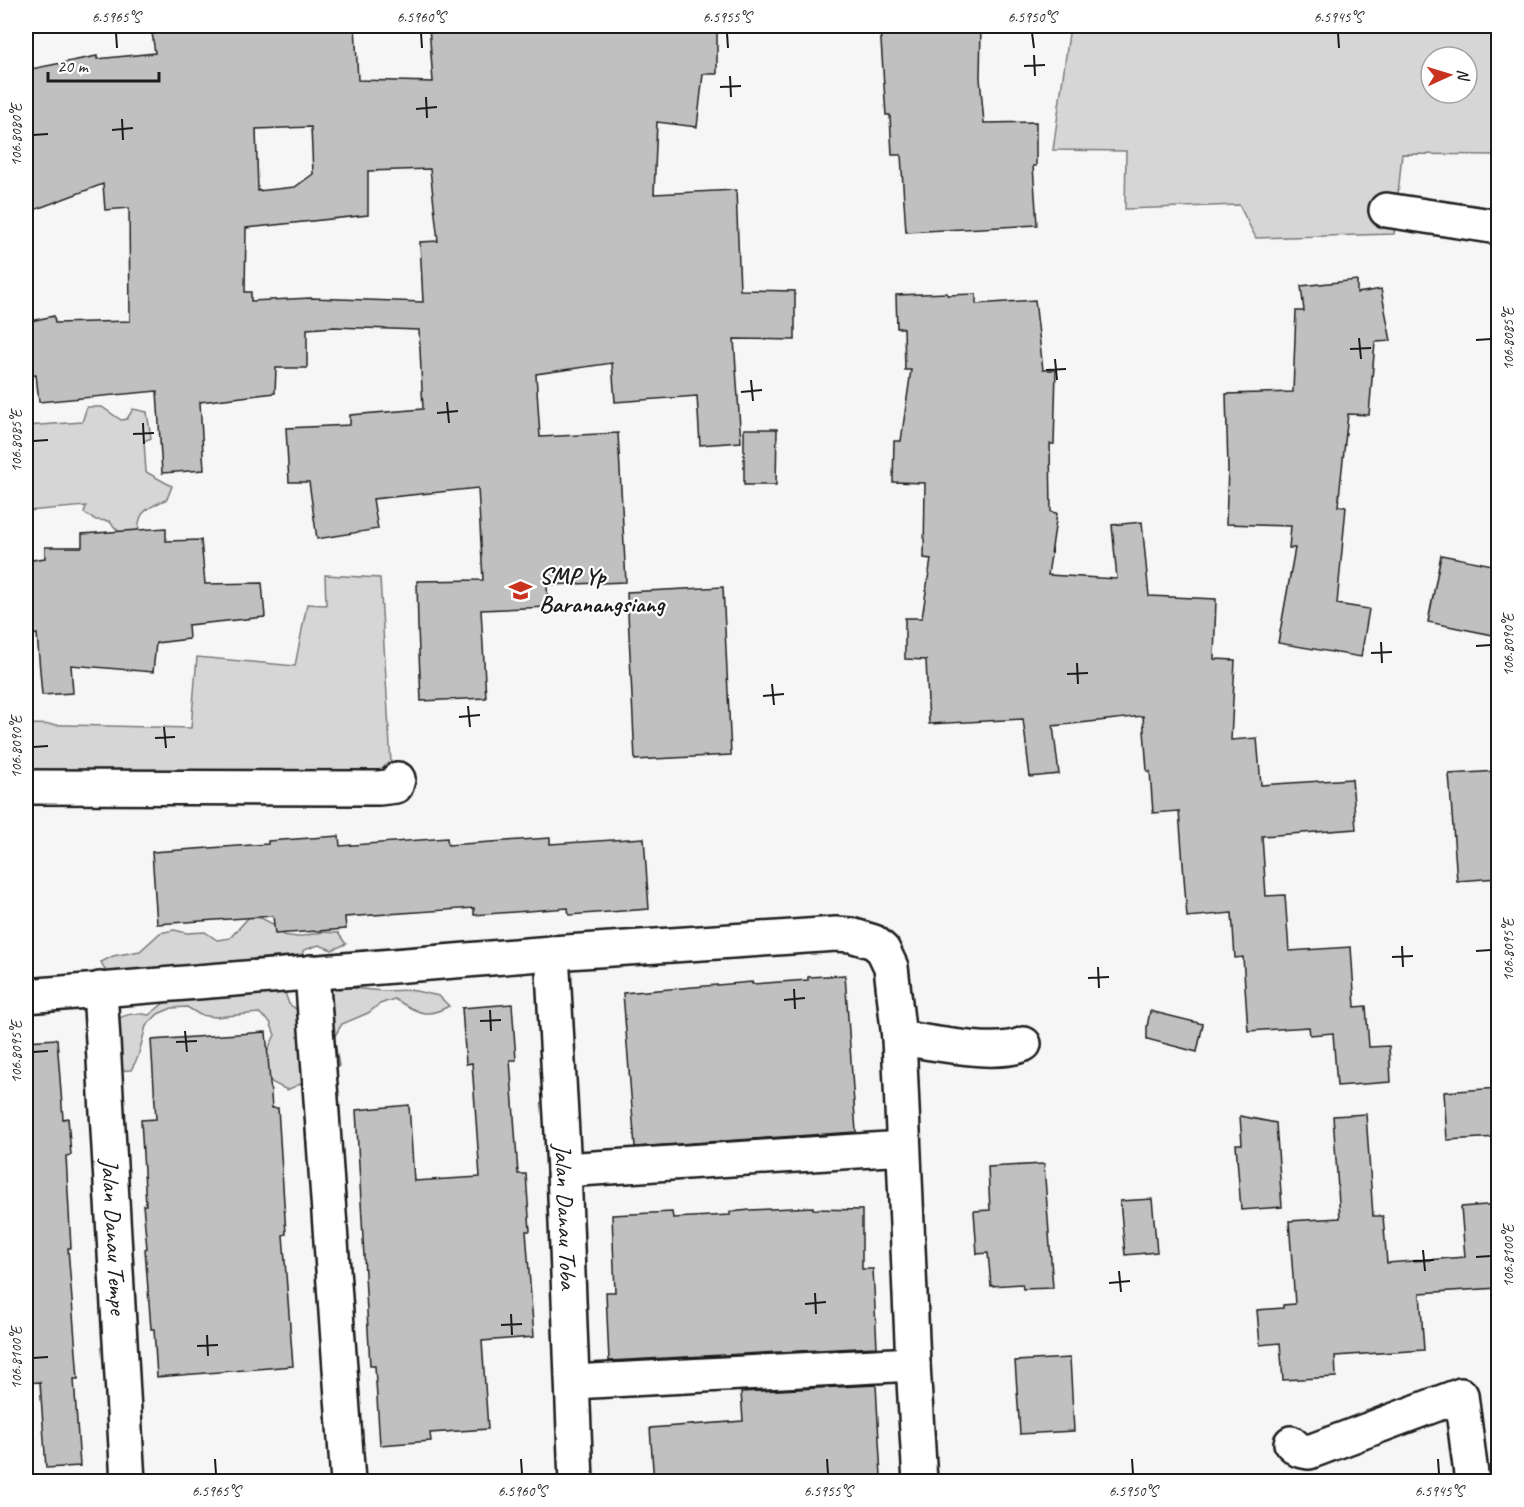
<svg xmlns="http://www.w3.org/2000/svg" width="1524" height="1507" viewBox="0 0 1524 1507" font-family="Caveat,sans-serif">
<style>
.green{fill:#d6d6d6;stroke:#797979;stroke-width:1.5;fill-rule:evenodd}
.building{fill:#c0c0c0;stroke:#1c1c1c;stroke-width:1.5;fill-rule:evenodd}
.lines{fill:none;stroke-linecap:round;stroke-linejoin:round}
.minor-casing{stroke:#1c1c1c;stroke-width:38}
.minor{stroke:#fff;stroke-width:33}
.ticks{fill:none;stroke:#1c1c1c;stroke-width:2}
.labels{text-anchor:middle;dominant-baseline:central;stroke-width:4.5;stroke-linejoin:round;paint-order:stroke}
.poi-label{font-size:24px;font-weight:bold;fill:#1c1c1c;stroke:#fff;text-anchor:start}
.street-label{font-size:24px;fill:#1c1c1c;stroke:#fff}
.neatline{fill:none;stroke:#1c1c1c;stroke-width:2}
.ticks-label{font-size:15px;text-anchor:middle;fill:#1c1c1c}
</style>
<rect width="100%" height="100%" fill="#f6f6f6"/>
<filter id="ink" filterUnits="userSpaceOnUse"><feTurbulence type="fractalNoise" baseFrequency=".0167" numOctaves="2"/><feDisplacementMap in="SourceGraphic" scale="12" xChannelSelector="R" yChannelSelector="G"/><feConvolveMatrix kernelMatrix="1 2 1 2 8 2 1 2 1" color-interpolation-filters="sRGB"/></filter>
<g filter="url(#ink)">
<g class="green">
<path d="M1070 26H1498V124L1496 155 1402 154 1394 234 1256 238 1239 205 1125 209 1126 151 1053 150ZM1431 57H1467V93H1431Z"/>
<path d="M87 407H102L121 420 127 419 133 409 147 412 151 438 144 441 146 472 172 486 167 499C146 509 136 511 139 538L119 532 109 521 96 520 84 513 86 506 27 511 26 426 82 422Z"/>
<path d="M325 575 380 578 392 780 26 803V724L191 728 197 657 295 666 307 604 326 605Z"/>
<path d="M249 917 261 918 273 924 283 935 297 937 323 932 338 933 346 944 332 950 319 945 304 950 284 990 289 1004 302 1013 328 991 340 987 383 991 411 990 439 996 449 1006C424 1020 417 1011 394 999L380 1004 368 1013 342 1024 334 1037 339 1066 329 1077 314 1078 287 1090 273 1083 262 1073 263 1059 275 1035 270 1022 259 1013 215 1017 200 1015 187 1007 172 1008 158 1014 146 1026 138 1057 131 1070 115 1071 110 1024C124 1014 133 1012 149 1015L170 998 108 975 101 962 113 956 140 951 160 933 174 930 187 933 205 932 217 940 230 938Z"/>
</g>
<g class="building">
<path d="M151 26H355L358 80 433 82 429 26H581V27L717 26V74H703L697 127 657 122 654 194 736 190 740 290 795 291V340L734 339 741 442 700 445 697 396 615 402 612 363 536 374 540 437 618 433 626 582 547 585 548 607 481 610 486 698 421 701 418 627 417 581 483 580 478 488 373 499 378 529 317 539 309 482H289L286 428 350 425V415L423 409 419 330 334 327 307 329V368H276L275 393 200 402 204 470 162 473 157 391 39 402 36 375 28 376 26 322 54 316 55 323 130 321 129 208 105 210 103 184 26 213V70L97 56V59L155 53ZM311 127 313 174 295 187 258 191 256 129ZM430 169 438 241 420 242 423 302 311 298 251 301V292H245L246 228 368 215V171Z"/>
<path d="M880 26H981L980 78 984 123 1036 122V166H1033L1037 225 906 232 901 155H892L890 115H886Z"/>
<path d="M1357 280V293L1381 289 1391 341 1375 342 1369 415 1348 414 1338 506 1346 507 1337 604 1369 609 1361 657 1278 643 1295 548H1289L1291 526 1226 524 1228 468 1226 394 1293 392 1296 311H1304L1301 286Z"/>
<path d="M947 293V295L976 294V304L1035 300 1043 370H1056L1054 444H1050L1051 512 1057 513 1048 575 1117 579 1112 525 1142 522 1149 596 1216 599 1214 659 1235 660 1231 740 1257 738 1261 785 1352 779 1356 829 1262 836 1266 896 1285 895 1289 951 1351 947 1355 1007 1366 1006 1369 1047 1389 1046 1391 1082 1337 1086 1333 1033 1310 1035 1309 1027 1248 1031 1243 957 1235 958 1232 913 1187 917 1179 811 1153 813 1150 771H1147L1143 716 1053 726 1059 774 1030 777 1023 719 929 724 926 660 905 659V618H922L931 559 924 558 925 483 893 482 894 441H901L911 370H905L904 328H897L896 295Z"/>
<path d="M744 429H777L776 485H744Z"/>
<path d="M166 528V541L201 540 205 584 262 583 265 617 188 625 189 639 156 643 153 672 71 665 73 693 42 695 37 634 26 635V561L45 558V547H82V534Z"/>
<path d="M1441 555 1498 566V636L1428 622Z"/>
<path d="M723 587 731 755 635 760 627 592Z"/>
<path d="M1498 771V878L1457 881 1449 774Z"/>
<path d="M339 836 340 846 447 838 448 845 550 838V844L644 838 649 909 569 915 568 908 474 915V908L345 917 346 929 275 934 273 916 157 924 152 852 268 844V841Z"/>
<path d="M845 975 856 1132 635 1147 623 993 752 982V984L808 980V977Z"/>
<path d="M512 1004 516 1060H510L518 1174H526L530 1231H526L534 1337 482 1341 488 1429 430 1433 431 1441 380 1445 375 1366H370L356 1110 409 1105 414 1181 480 1177 472 1063 466 1064 462 1008Z"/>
<path d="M1150 1011 1203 1024 1197 1052 1147 1039V1027Z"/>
<path d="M266 1032 272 1108H278L286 1234 283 1235 293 1366 157 1377 154 1329H151L145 1249 147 1248 143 1205H146L141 1120 156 1119 151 1040Z"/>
<path d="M57 1039 63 1119 68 1118 71 1155 66 1156 71 1248H68L78 1379H74L80 1466 46 1468 40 1382 26 1383V1041Z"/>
<path d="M1498 1088V1137L1447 1140 1444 1092Z"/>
<path d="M1366 1114 1373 1216H1383L1387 1263 1465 1257 1461 1207 1498 1204V1288L1420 1293 1424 1350 1335 1356 1336 1377 1283 1380 1280 1343 1260 1345 1257 1310 1283 1308V1305L1295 1304 1289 1221 1340 1218 1333 1116Z"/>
<path d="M1240 1116 1276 1123 1282 1207 1241 1210 1236 1144H1242Z"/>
<path d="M1044 1164 1053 1288 1023 1289 1022 1284 991 1286 988 1253 977 1254 974 1211 990 1210 988 1167Z"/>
<path d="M1152 1199 1157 1252 1125 1255 1120 1201Z"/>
<path d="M813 1207V1209L862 1210V1269H873L877 1347 609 1361 606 1292H615L612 1215 672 1212 673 1218 730 1215V1212L750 1210Z"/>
<path d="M1070 1358 1074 1431 1020 1434 1015 1361Z"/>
<path d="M876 1385 881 1477 791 1482H654L650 1428 743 1421 741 1392Z"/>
</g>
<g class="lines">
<defs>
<g id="minor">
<path d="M1386 210 1498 227"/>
<path d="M26 787 379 788 396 786 398 779"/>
<path id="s1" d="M552 953 564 1170 576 1482"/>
<path d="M312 972 348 1482"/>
<path id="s2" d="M100 989 128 1482"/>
<path d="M26 996 552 953 836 934 851 935 874 942 883 950 891 967 899 1038 913 1364 920 1482"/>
<path d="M899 1038C930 1042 996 1057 1024 1044"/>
<path d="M564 1170 903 1148"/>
<path d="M573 1382 913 1364"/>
<path d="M1291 1443 1299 1450 1309 1452 1461 1395 1472 1482"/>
</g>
</defs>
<use href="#minor" class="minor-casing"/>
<use href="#minor" class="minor"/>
</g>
</g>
<path class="ticks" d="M116 33 117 48M421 33 422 48M727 33 728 48M1032 33 1034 48M1338 33 1339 48M1034 55 1035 76M1024 66 1045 65M730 76 731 97M720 87 741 86M426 97 427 118M416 109 437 107M122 119 123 140M112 130 133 128M33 135 48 134M1359 338 1361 359M1476 340 1491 339M1350 349 1371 348M1055 359 1057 380M1046 370 1066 369M751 380 753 401M741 392 762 390M447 402 449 423M437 413 458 411M143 423 144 444M133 434 154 433M33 441 48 440M1381 642 1382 663M1476 646 1491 645M1371 653 1392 652M1077 663 1078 684M1067 674 1088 673M772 684 774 705M763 696 784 694M468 706 470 727M459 717 480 715M164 727 166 748M155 738 175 737M33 747 48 746M1402 946 1403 967M1476 951 1491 950M1392 957 1413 956M1098 967 1099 988M1088 978 1109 977M794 989 795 1009M784 1000 805 998M490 1010 491 1031M480 1021 501 1020M185 1031 187 1052M176 1042 197 1041M33 1052 48 1051M1423 1250 1425 1271M1476 1257 1491 1256M1413 1261 1434 1260M1119 1271 1121 1292M1109 1283 1130 1281M815 1293 816 1314M805 1304 826 1302M511 1314 512 1335M501 1325 522 1324M207 1335 208 1356M197 1346 218 1345M33 1358 48 1357M215 1459 216 1474M521 1459 522 1474M827 1459 828 1474M1132 1459 1133 1474M1438 1459 1439 1474"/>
<defs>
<symbol id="school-bare" viewBox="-9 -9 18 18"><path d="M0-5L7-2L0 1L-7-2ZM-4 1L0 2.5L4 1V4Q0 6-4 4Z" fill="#c8321e" stroke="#fff" stroke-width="2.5" paint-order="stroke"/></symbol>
</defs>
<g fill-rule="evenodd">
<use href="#school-bare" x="504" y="574" width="33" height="33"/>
</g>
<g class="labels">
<g class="poi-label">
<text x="539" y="576">SMP Yp<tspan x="539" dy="28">Baranangsiang</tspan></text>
</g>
<g class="street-label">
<text stroke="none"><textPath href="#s1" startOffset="264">Jalan Danau Toba</textPath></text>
<text stroke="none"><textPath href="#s2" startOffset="248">Jalan Danau Tempe</textPath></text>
</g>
</g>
<rect width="1524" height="1507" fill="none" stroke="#fff" stroke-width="66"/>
<g transform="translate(1449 75) rotate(86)"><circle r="28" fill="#ffffff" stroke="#a4a4a4" stroke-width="1.5"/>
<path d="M0-4.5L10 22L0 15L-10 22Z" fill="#c8321e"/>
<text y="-9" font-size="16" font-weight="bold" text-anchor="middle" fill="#1c1c1c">N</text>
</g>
<path d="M48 72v9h111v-9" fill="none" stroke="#1c1c1c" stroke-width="3"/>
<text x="57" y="72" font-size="18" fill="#1c1c1c" stroke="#ffffff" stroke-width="4.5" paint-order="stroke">20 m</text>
<rect x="33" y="33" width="1458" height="1441" class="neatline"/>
<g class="ticks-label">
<text x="116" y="22">6.5965°S</text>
<text x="421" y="22">6.5960°S</text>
<text x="727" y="22">6.5955°S</text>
<text x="1032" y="22">6.5950°S</text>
<text x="1338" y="22">6.5945°S</text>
<text transform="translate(16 135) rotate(-90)" y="5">106.8080°E</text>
<text transform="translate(1508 339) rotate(-90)" y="5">106.8085°E</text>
<text transform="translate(16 441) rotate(-90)" y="5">106.8085°E</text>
<text transform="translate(1508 645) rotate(-90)" y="5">106.8090°E</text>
<text transform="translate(16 747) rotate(-90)" y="5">106.8090°E</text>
<text transform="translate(1508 950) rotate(-90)" y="5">106.8095°E</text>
<text transform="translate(16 1052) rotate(-90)" y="5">106.8095°E</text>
<text transform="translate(1508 1256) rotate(-90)" y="5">106.8100°E</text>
<text transform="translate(16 1358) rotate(-90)" y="5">106.8100°E</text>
<text x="216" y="1496">6.5965°S</text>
<text x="522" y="1496">6.5960°S</text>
<text x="828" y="1496">6.5955°S</text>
<text x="1133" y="1496">6.5950°S</text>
<text x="1439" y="1496">6.5945°S</text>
</g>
</svg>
